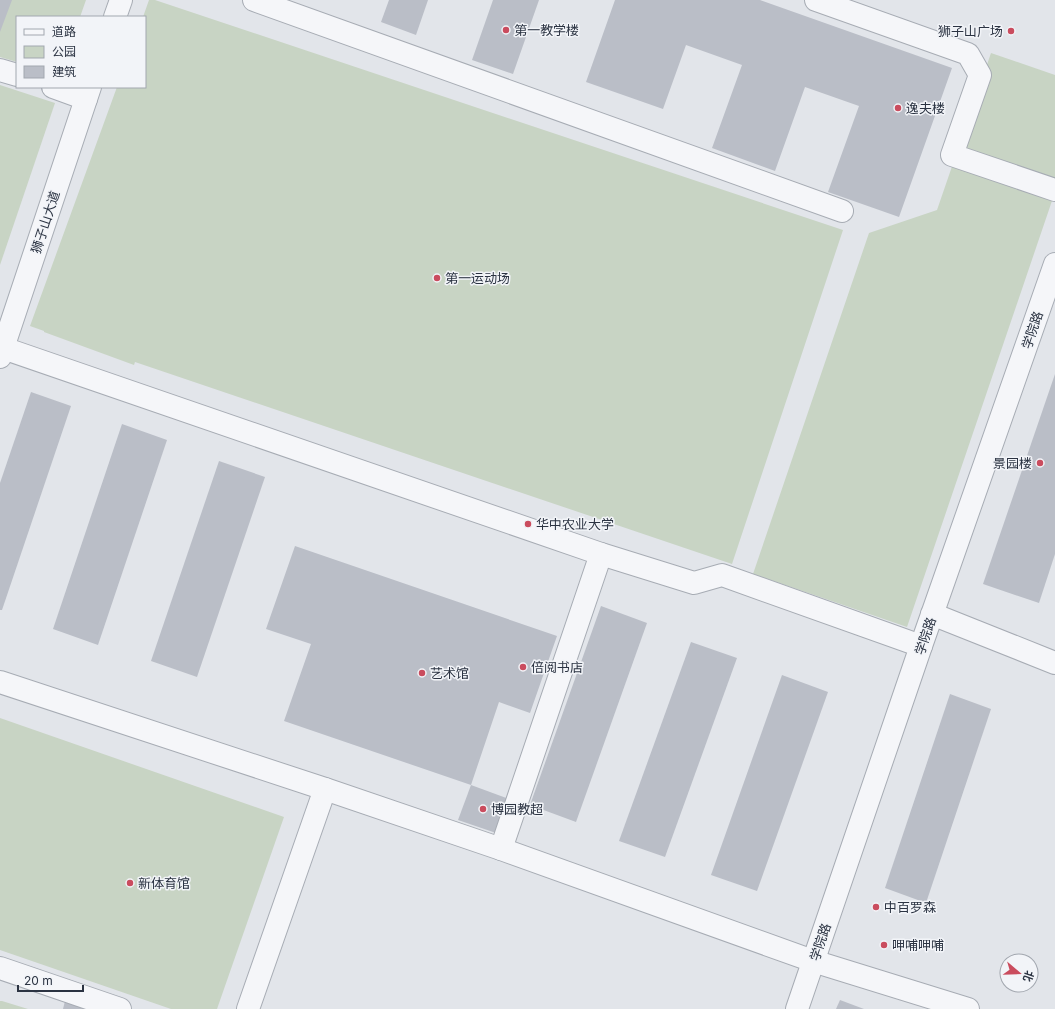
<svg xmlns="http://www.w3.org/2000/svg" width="1055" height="1009" font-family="Inter,'Noto Sans SC',sans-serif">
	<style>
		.green { fill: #c8d4c4 }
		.building { fill: #babec7 }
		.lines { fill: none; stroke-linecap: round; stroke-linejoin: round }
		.minor-casing { stroke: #a7acb4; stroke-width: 24 }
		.tertiary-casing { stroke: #a7acb4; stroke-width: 24 }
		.minor { stroke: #f5f6f9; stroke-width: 22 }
		.tertiary { stroke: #f5f6f9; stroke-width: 22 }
		.poi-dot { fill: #ca4c5e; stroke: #f2f4f8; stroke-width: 1.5 }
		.labels { text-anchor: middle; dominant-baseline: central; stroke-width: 3; stroke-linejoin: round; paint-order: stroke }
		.poi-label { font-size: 13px; fill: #2b3342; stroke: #f2f4f8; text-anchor: start }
		.street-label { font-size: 13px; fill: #2b3342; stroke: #f2f4f8 }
	</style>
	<rect width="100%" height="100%" fill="#e2e5ea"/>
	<g class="green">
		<path d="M 0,0 L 86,0 L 80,17 L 17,17 L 17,62 L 0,57 Z"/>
		<path d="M 149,0 L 155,0 L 843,230 L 732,564 L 135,362 L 134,365 L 44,332 L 44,331 L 30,326 L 117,87 L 145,87 L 145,17 L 143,17 Z"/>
		<path d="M 991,53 L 1055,75 L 1055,192 L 907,627 L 753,574 L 869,233 L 937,210 Z"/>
		<path d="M 0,85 L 55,103 L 0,265 Z"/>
		<path d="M 0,718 L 284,817 L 217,1009 L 171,1009 L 0,950 Z"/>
		<path d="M 0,1001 L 2,1001 L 28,1009 L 0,1009 Z"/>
	</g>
	<g class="building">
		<path d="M 0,0 L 12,0 L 0,32 Z"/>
		<path d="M 389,0 L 428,0 L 416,35 L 381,22 Z"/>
		<path d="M 493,0 L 539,0 L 513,74 L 472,60 Z"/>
		<path d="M 615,0 L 760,0 L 952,68 L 899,217 L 828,192 L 859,106 L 805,87 L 775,171 L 712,148 L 742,65 L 686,45 L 663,109 L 586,82 Z"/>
		<path d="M 1055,374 L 1055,554 L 1039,603 L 983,584 Z"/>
		<path d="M 31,392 L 71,406 L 2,610 L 0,610 L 0,483 Z"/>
		<path d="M 122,424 L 167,440 L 98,645 L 53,629 Z"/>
		<path d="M 219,461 L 265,477 L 197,677 L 151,661 Z"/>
		<path d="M 295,546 L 557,636 L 530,713 L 499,702 L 471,785 L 284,721 L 311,644 L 266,629 Z"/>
		<path d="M 601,606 L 647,623 L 576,822 L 530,805 Z"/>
		<path d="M 691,642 L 737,658 L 665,857 L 619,841 Z"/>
		<path d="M 782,675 L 828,692 L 757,891 L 711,875 Z"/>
		<path d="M 950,694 L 991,709 L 926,903 L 885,888 Z"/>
		<path d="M 471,785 L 509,799 L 496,833 L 458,820 Z"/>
		<path d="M 840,1000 L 864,1009 L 836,1009 Z"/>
		<path d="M 65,1001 L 87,1009 L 63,1009 Z"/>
	</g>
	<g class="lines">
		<defs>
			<g id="minor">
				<path d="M 254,0 L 842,211"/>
				<path d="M 816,0 L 968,54 L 980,75 L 952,155 L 1055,190"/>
				<path d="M 0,70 L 17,75"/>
				<path d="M 53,87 L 86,99"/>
				<path d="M 3,348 L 601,554 L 694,583 L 722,575 L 921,646"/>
				<path d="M 932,614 L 1055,663"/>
				<path d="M 0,682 L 325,789 L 501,849 L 813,961 L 968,1009"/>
				<path d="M 501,849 L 601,554"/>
				<path d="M 0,968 L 120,1009"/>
				<path d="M 248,1009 L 325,789"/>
				<path d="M 797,1009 L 921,646 L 1055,264"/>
			</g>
			<g id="tertiary">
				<path d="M 115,17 L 121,0"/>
				<path d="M 0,357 L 90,87"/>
			</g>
		</defs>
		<use href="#minor" class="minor-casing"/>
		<use href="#tertiary" class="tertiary-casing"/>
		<use href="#minor" class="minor"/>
		<use href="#tertiary" class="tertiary"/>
	</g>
	<g class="poi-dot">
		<circle cx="506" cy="30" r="4"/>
		<circle cx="1011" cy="31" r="4"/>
		<circle cx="898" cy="108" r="4"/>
		<circle cx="437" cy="278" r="4"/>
		<circle cx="1040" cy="463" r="4"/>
		<circle cx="528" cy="524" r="4"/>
		<circle cx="523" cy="667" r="4"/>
		<circle cx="422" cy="673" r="4"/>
		<circle cx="483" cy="809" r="4"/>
		<circle cx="130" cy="883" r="4"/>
		<circle cx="876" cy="907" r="4"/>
		<circle cx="884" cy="945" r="4"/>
	</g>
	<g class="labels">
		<g class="poi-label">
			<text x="514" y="30">第一教学楼</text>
			<text x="1003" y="31" text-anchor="end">狮子山广场</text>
			<text x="906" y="108">逸夫楼</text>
			<text x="445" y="278">第一运动场</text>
			<text x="1032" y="463" text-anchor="end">景园楼</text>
			<text x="536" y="524">华中农业大学</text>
			<text x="531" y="667">倍阅书店</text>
			<text x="430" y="673">艺术馆</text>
			<text x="491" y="809">博园教超</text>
			<text x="138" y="883">新体育馆</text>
			<text x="884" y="907">中百罗森</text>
			<text x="892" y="945">呷哺呷哺</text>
		</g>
		<g class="street-label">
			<text transform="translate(45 222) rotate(-72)">狮子山大道</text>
			<text transform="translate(1032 330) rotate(-71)">学院路</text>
			<text transform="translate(925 636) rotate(-71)">学院路</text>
			<text transform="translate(820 942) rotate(-71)">学院路</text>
		</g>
	</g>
	<rect x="16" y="16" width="130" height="72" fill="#f2f4f8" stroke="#a2a7af"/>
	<rect x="24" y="29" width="20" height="6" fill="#f5f6f9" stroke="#a2a7af"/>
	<text x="52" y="36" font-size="12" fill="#2b3342">道路</text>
	<rect x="24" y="46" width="20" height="12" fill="#c8d4c4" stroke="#a2a7af"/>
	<text x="52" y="56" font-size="12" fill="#2b3342">公园</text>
	<rect x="24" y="66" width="20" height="12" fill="#babec7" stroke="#a2a7af"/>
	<text x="52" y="76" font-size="12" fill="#2b3342">建筑</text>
	<g transform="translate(1019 973) rotate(109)"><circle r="19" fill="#f2f4f8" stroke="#a2a7af"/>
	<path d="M0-3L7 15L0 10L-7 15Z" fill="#ca4c5e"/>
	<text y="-6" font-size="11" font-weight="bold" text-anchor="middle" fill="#2b3342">北</text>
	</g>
	<path d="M18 985v6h65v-6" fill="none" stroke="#2b3342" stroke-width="2"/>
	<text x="24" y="985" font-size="12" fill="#2b3342" stroke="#f2f4f8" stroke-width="3" paint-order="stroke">20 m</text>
</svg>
